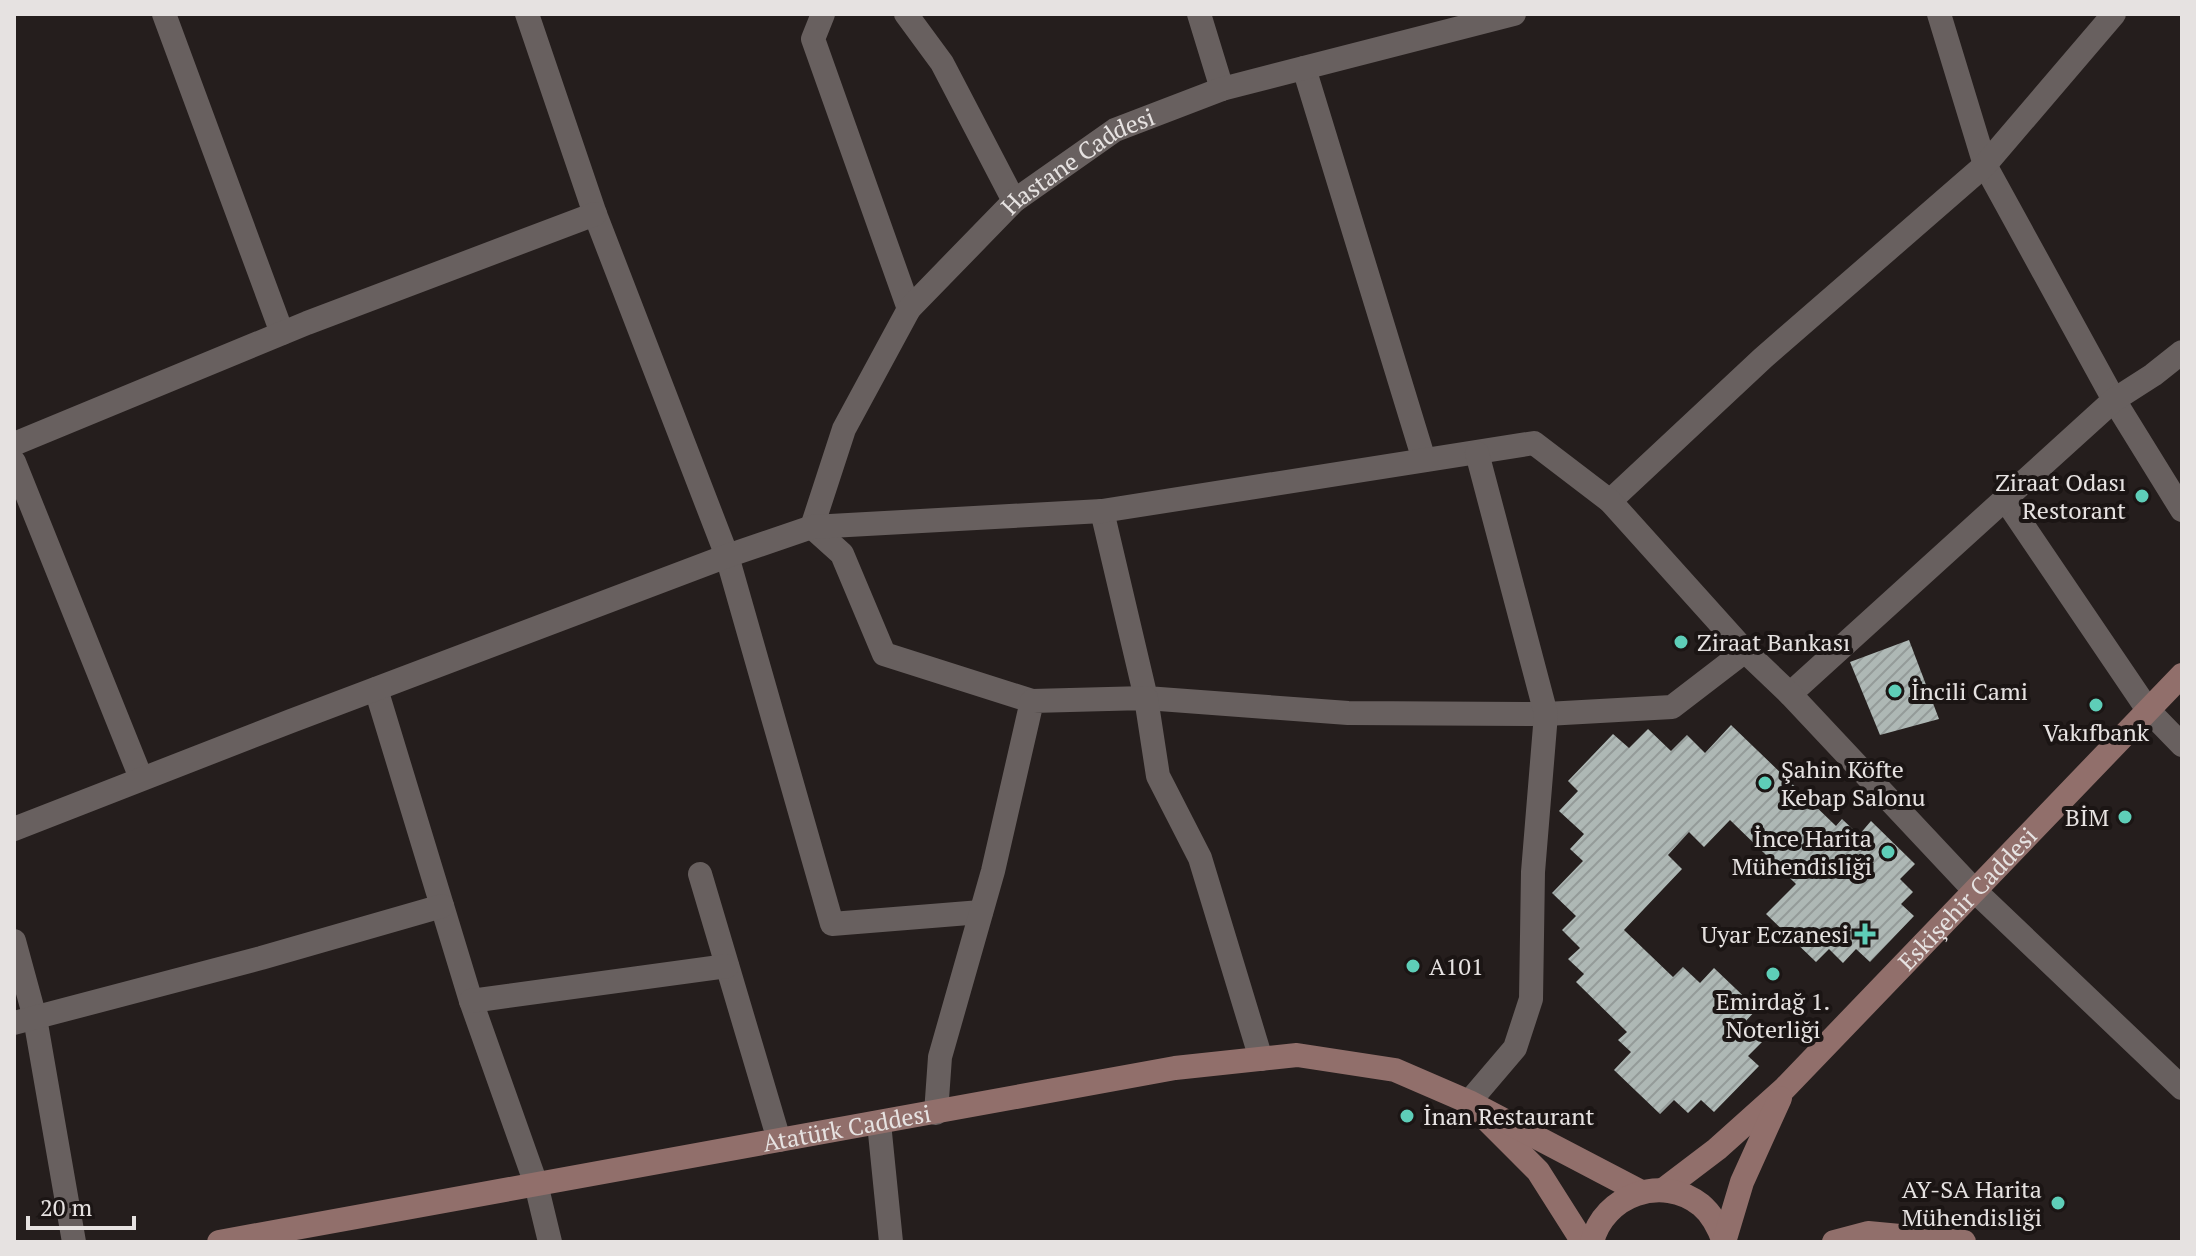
<svg xmlns="http://www.w3.org/2000/svg" width="2196" height="1256" font-family="'PT Serif',serif">
	<style>
		.building { fill: url(#building-hatch) }
		.lines { fill: none; stroke-linecap: round; stroke-linejoin: round }
		.street { stroke: #68605f; stroke-width: 24 }
		.secondary { stroke: #916f6b; stroke-width: 24 }
		.poi-dot { fill: #5eceb8; stroke: #1b1514; stroke-width: 3 }
		.labels { text-anchor: middle; dominant-baseline: central; stroke-width: 8; stroke-linejoin: round; paint-order: stroke }
		.street-label { font-size: 24px; fill: #e6e2e1; stroke: #1b1514 }
		.poi-label { font-size: 24px; fill: #e6e2e1; stroke: #1b1514; text-anchor: end }
	</style>
	<defs>
		<pattern id="building-hatch" width="6" height="6" patternUnits="userSpaceOnUse" patternTransform="scale(2)"><rect width="6" height="6" fill="#aeb8b5"/><path d="M-1 1l2-2M0 6l6-6M5 7l2-2" fill="none" stroke="#949b99"/></pattern>
	</defs>
	<rect width="100%" height="100%" fill="#251e1d"/>
	<g class="building">
		<path d="M 1909,640 L 1939,719 L 1880,735 L 1850,662 Z"/>
		<path d="M 1731,725 L 1836,826 L 1842,819 L 1859,835 L 1871,821 L 1915,864 L 1900,879 L 1913,892 L 1901,904 L 1914,916 L 1870,962 L 1856,949 L 1843,963 L 1829,949 L 1816,962 L 1766,914 L 1796,884 L 1730,820 L 1704,847 L 1689,832 L 1668,855 L 1682,869 L 1624,930 L 1673,977 L 1683,967 L 1700,983 L 1714,968 L 1757,1009 L 1743,1024 L 1762,1042 L 1748,1056 L 1759,1066 L 1714,1112 L 1701,1100 L 1688,1113 L 1674,1100 L 1660,1114 L 1614,1070 L 1631,1052 L 1618,1040 L 1627,1032 L 1576,982 L 1584,974 L 1568,959 L 1580,948 L 1562,930 L 1576,916 L 1552,893 L 1583,861 L 1570,849 L 1584,834 L 1559,811 L 1578,791 L 1568,781 L 1613,734 L 1629,748 L 1648,729 L 1671,751 L 1687,735 L 1705,753 Z"/>
	</g>
	<g class="lines">
		<g class="street">
			<path d="M 164,14 L 282,333"/>
			<path d="M 527,14 L 595,214 L 727,556 L 832,924 L 981,912"/>
			<path d="M 823,14 L 813,39 L 909,309"/>
			<path d="M 906,14 L 942,63 L 1014,201"/>
			<path d="M 1199,14 L 1222,89"/>
			<path d="M 1939,14 L 1985,165 L 2114,400 L 2182,510"/>
			<path d="M 1304,68 L 1424,460"/>
			<path d="M 14,444 L 307,323 L 595,214"/>
			<path d="M 14,462 L 141,778"/>
			<path d="M 2005,499 L 2148,710 L 2182,745"/>
			<path d="M 1610,501 L 1763,358 L 1985,165 L 2114,14"/>
			<path d="M 1102,511 L 1146,698 L 1348,713 L 1546,714 L 1672,707 L 1745,651"/>
			<path id="s1" d="M 812,527 L 844,429 L 909,309 L 1014,201 L 1115,130 L 1222,89 L 1514,14"/>
			<path d="M 812,527 L 842,554 L 884,654 L 1032,701"/>
			<path d="M 376,689 L 471,1001 L 536,1184 L 550,1242"/>
			<path d="M 1790,694 L 2114,400 L 2153,375 L 2182,352"/>
			<path d="M 14,829 L 291,721 L 727,556 L 812,527 L 1102,511 L 1534,443 L 1610,501 L 1745,651 L 1790,694 L 1975,891 L 2182,1088"/>
			<path d="M 700,874 L 779,1140"/>
			<path d="M 14,941 L 35,1018 L 74,1242"/>
			<path d="M 471,1001 L 727,966"/>
			<path d="M 14,1023 L 261,958 L 442,906"/>
			<path d="M 1469,1102 L 1515,1048 L 1531,999 L 1533,872 L 1546,714 L 1477,453"/>
			<path d="M 936,1113 L 940,1057 L 993,871 L 1032,701 L 1146,698 L 1158,776 L 1200,858 L 1261,1059"/>
			<path d="M 879,1123 L 891,1242"/>
		</g>
		<g class="secondary">
			<path d="M 1485,1118 L 1538,1171 L 1583,1242"/>
			<path id="s2" d="M 1663,1190 L 1717,1149 L 1784,1089 L 2182,675"/>
			<path id="s3" d="M 219,1242 L 1175,1068 L 1297,1055 L 1395,1070 L 1469,1102 L 1641,1192"/>
			<path d="M 1592,1242 C 1604,1195 1662,1174 1701,1205 C 1713,1215 1719,1228 1724,1242"/>
			<path d="M 1724,1242 L 1742,1182 L 1780,1098"/>
			<path d="M 1834,1242 L 1868,1233 L 1964,1242"/>
		</g>
	</g>
	<g class="poi-dot">
		<circle cx="2142" cy="496" r="8"/>
		<circle cx="1681" cy="642" r="8"/>
		<circle cx="1895" cy="691" r="8"/>
		<circle cx="2096" cy="705" r="8"/>
		<circle cx="1765" cy="783" r="8"/>
		<circle cx="2125" cy="817" r="8"/>
		<circle cx="1888" cy="852" r="8"/>
		<path d="M1861 922h8v8h8v8h-8v8h-8v-8h-8v-8h8z"/>
		<circle cx="1413" cy="966" r="8"/>
		<circle cx="1773" cy="974" r="8"/>
		<circle cx="1407" cy="1116" r="8"/>
		<circle cx="2058" cy="1203" r="8"/>
	</g>
	<g class="labels">
		<g class="street-label">
			<text stroke="none"><textPath href="#s1" startOffset="466">Hastane Caddesi</textPath></text>
			<text stroke="none"><textPath href="#s2" startOffset="422">Eskişehir Caddesi</textPath></text>
			<text stroke="none"><textPath href="#s3" startOffset="638">Atatürk Caddesi</textPath></text>
		</g>
		<g class="poi-label">
			<text x="2126" y="482">Ziraat Odası<tspan x="2126" dy="28">Restorant</tspan></text>
			<text x="1697" y="642" text-anchor="start">Ziraat Bankası</text>
			<text x="1911" y="691" text-anchor="start">İncili Cami</text>
			<text x="2096" y="732" text-anchor="middle">Vakıfbank</text>
			<text x="1781" y="769" text-anchor="start">Şahin Köfte<tspan x="1781" dy="28">Kebap Salonu</tspan></text>
			<text x="2109" y="817">BİM</text>
			<text x="1872" y="838">İnce Harita<tspan x="1872" dy="28">Mühendisliği</tspan></text>
			<text x="1849" y="934">Uyar Eczanesi</text>
			<text x="1429" y="966" text-anchor="start">A101</text>
			<text x="1773" y="1001" text-anchor="middle">Emirdağ 1.<tspan x="1773" dy="28">Noterliği</tspan></text>
			<text x="1423" y="1116" text-anchor="start">İnan Restaurant</text>
			<text x="2042" y="1189">AY-SA Harita<tspan x="2042" dy="28">Mühendisliği</tspan></text>
		</g>
	</g>
	<rect width="2196" height="1256" fill="none" stroke="#e6e2e1" stroke-width="32"/>
	<path d="M28 1216v12h106v-12" fill="none" stroke="#e6e2e1" stroke-width="4"/>
	<text x="40" y="1216" font-size="24" fill="#e6e2e1" stroke="#1b1514" stroke-width="6" paint-order="stroke">20 m</text>
</svg>
